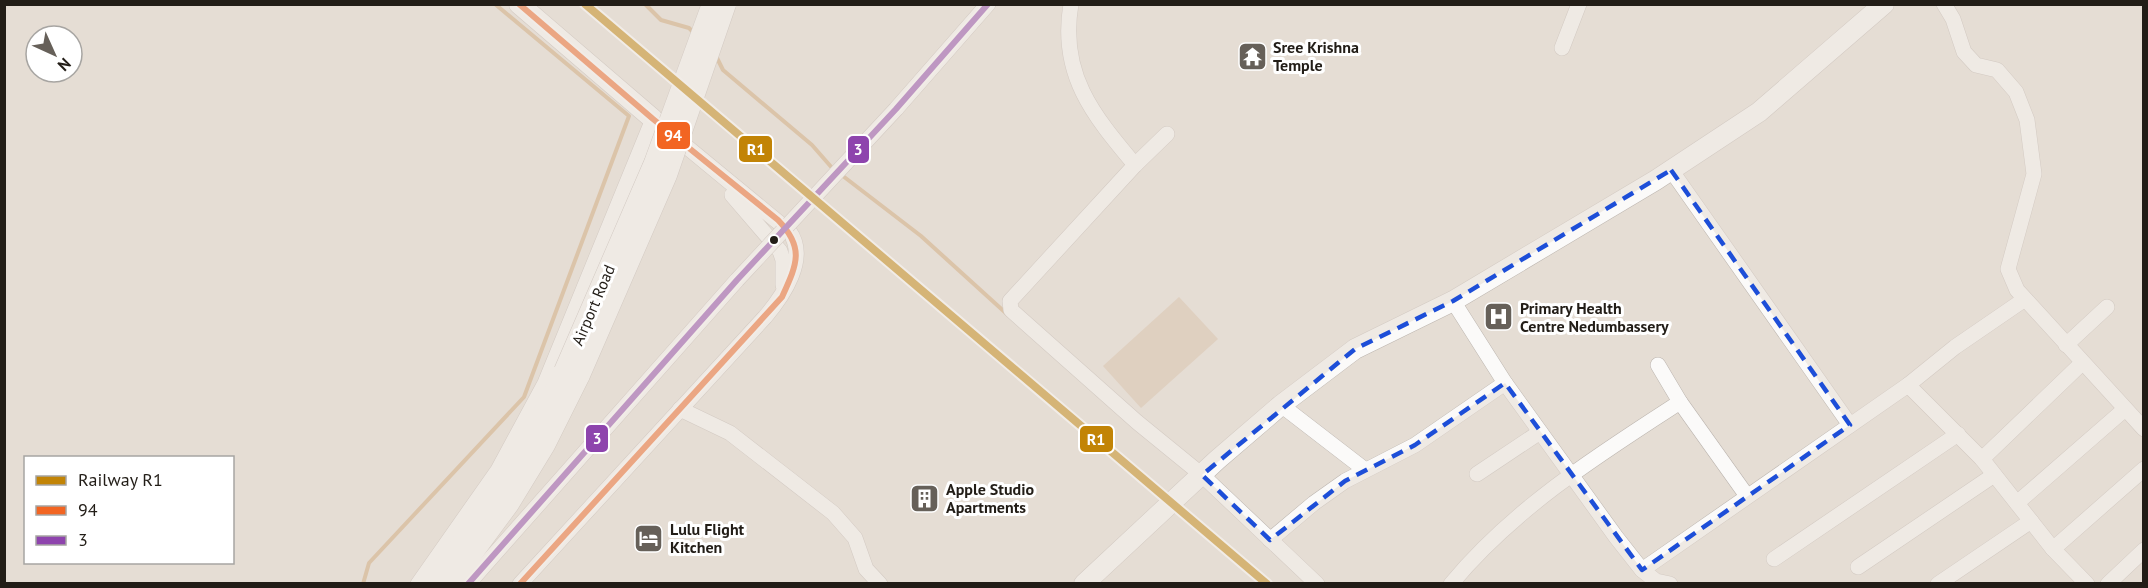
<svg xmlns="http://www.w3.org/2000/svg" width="2148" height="588" font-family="'PT Sans',sans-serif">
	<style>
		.green { fill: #d7c0a8 }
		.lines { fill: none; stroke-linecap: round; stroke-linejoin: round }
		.stream { stroke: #cfa676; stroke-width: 4 }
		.minor-casing { stroke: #bcb5af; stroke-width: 16 }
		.major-casing { stroke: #bcb5af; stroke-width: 21 }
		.minor { stroke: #fbfaf9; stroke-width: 15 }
		.major { stroke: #fbfaf9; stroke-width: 20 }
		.minor-bridge-casing { stroke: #bcb5af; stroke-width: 16; stroke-linecap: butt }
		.major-bridge-casing { stroke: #bcb5af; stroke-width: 21; stroke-linecap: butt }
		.minor-bridge { stroke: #fbfaf9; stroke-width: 15 }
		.major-bridge { stroke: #fbfaf9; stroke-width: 20 }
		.bus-1-casing { stroke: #fff; stroke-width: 10 }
		.bus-2-casing { stroke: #fff; stroke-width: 10 }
		.bus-1 { stroke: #f26522; stroke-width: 6 }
		.bus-2 { stroke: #8e44ad; stroke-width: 6 }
		.rail-1-casing { stroke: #fff; stroke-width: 12 }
		.rail-1 { stroke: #c28406; stroke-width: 8 }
		.marked { fill: none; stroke: #1d4ed8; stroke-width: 4.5; stroke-dasharray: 12 8; stroke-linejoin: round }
		.bus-dot { fill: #221d17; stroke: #fff; stroke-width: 2 }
		.labels { text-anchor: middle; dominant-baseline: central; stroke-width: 6; stroke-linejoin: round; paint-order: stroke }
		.poi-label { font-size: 16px; font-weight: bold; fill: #221d17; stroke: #fff; text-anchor: start }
		.street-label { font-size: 16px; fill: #221d17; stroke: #fff }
		.line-badge { stroke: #fff; stroke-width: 2 }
		.badge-label { font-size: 16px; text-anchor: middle; font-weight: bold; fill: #fff }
	</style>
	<rect width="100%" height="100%" fill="#e5ddd4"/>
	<path class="green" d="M 1179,297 L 1218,339 L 1141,408 L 1103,366 Z"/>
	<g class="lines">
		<g class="stream">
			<path d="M 645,4 L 661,20 L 689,28 L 695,34"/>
			<path d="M 715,54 L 723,70 L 812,145 L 833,169"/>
			<path d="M 839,173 L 921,236 L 1008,315"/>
			<path d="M 363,584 L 369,563 L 524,397 L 629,116 L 495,4"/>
		</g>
		<defs>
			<g id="minor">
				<path d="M 1071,4 C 1059,74 1093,115 1135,165"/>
				<path d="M 1944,4 L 1953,19 L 1964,52 L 1976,65 L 1997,70 L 2016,92 L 2027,120 L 2034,174 L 2008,269 L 2017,290 L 2144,429"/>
				<path d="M 1562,48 L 1579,4"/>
				<path d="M 896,109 L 988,4"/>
				<path d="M 1167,134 L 1135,165 L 1010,301 L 1011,310 L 1137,422 L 1202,475 L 1317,584"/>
				<path d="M 1671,170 L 1850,425"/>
				<path d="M 732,195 L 780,251 L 783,260 L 783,285"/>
				<path d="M 1453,301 L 1505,383 L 1616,537 L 1642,570 L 1656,581 L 1670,584"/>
				<path d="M 2066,345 L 2107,307"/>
				<path d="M 1658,365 L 1680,402 L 1747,496"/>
				<path d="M 1908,385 L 1955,347 L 2025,299"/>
				<path d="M 1281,405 L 1364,469"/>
				<path d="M 680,409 L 730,433 L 833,513 L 855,538 L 866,569 L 880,584"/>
				<path d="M 1982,459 L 2082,363"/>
				<path d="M 1477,474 L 1540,432"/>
				<path d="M 2017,503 L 2125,409"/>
				<path d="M 1270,540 L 1314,503 L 1345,481 L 1415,445 L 1505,383"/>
				<path d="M 2053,549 L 2144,469"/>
				<path d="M 1774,559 L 1958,434"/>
				<path d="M 1858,567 L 1994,475"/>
				<path d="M 1642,570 L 1908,385 L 1982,459 L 2053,549 L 2087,584"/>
				<path d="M 418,584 L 498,470 L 545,383 L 653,119 L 789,231 C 809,258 783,296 765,317 L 520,584"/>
				<path d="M 468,584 L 737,280"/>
				<path d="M 1451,584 C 1514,508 1598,455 1680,402"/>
				<path d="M 1938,584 L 2031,521"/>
				<path d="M 2108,584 L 2144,550"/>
			</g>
			<g id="major">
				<path d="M 519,4 L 653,119"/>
				<path d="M 431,584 L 492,502 L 531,438 L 564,371"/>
				<path d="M 450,584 L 509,504 L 545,445 L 580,375"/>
				<path d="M 1084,584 L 1217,460 L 1281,405 L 1355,349 L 1453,301 L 1656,180 L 1759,112 L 1884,4"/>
			</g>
		</defs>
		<use href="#minor" class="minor-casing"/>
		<use href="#major" class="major-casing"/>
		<use href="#minor" class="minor"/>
		<use href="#major" class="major"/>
		<defs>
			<path id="minor-bridge" d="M 737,280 L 896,109"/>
			<g id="major-bridge">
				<path d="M 564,371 L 654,163 L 712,4"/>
				<path d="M 580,375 L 667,175 L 726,4"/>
			</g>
		</defs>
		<use href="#minor-bridge" class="minor-bridge-casing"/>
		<use href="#major-bridge" class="major-bridge-casing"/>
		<use href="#minor-bridge" class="minor-bridge"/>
		<use href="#major-bridge" class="major-bridge"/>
		<defs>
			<path id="bus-1" d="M 519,4 L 653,119 L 778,220 C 805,248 797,264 782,297 L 520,584"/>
			<path id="bus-2" d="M 468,584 L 737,280 L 896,109 L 988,4"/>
		</defs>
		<use href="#bus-1" class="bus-1-casing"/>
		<use href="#bus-2" class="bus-2-casing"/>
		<use href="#bus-1" class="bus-1"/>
		<use href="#bus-2" class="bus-2"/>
		<defs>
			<path id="rail-1" d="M 585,4 L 1267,584"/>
		</defs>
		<use href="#rail-1" class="rail-1-casing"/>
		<use href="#rail-1" class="rail-1"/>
	</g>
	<path d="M0 0H2148V588H0ZM 1671,170 L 1850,425 L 1642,570 L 1505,383 L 1415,445 L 1345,481 L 1270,540 L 1202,475 L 1355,349 L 1453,301 Z" fill="#e5ddd4" fill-opacity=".55" fill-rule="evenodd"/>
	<path class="marked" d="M 1671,170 L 1850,425 L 1642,570 L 1505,383 L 1415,445 L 1345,481 L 1270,540 L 1202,475 L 1355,349 L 1453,301 Z"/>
	<defs>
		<symbol id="temple-square" viewBox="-11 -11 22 22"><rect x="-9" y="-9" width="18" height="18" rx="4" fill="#666059" stroke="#fff"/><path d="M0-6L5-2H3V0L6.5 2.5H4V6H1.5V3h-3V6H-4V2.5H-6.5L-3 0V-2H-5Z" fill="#fff"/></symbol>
		<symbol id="hospital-square" viewBox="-11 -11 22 22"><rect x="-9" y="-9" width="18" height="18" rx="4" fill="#666059" stroke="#fff"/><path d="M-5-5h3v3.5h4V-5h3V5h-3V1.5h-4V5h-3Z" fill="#fff"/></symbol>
		<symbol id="building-square" viewBox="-11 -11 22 22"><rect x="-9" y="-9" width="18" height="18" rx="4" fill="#666059" stroke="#fff"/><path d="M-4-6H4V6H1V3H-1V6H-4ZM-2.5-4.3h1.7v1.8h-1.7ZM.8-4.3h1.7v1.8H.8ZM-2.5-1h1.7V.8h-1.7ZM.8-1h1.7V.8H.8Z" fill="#fff"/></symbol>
		<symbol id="hotel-square" viewBox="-11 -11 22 22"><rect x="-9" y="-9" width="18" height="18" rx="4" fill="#666059" stroke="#fff"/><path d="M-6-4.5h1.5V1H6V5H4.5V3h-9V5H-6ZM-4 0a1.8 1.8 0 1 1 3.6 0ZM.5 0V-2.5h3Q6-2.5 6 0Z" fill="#fff"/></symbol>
	</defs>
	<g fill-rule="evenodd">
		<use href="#temple-square" x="1236" y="40" width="33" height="33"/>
		<use href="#hospital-square" x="1482" y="300" width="33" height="33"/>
		<use href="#building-square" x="908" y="482" width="33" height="33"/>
		<use href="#hotel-square" x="632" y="522" width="33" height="33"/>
	</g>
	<circle class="bus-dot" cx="774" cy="240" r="5"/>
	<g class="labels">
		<g class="poi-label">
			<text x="1273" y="47">Sree Krishna<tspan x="1273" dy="18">Temple</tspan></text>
			<text x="1520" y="308">Primary Health<tspan x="1520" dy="18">Centre Nedumbassery</tspan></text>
			<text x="946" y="489">Apple Studio<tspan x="946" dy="18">Apartments</tspan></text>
			<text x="670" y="529">Lulu Flight<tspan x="670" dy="18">Kitchen</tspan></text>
		</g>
		<g class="street-label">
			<text transform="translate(593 305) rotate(-67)">Airport Road</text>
		</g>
	</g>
	<g class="line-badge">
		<rect x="656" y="121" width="35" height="29" rx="6" fill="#f26522"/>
		<rect x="738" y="135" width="35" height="28" rx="6" fill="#c28406"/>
		<rect x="847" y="135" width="23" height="29" rx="6" fill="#8e44ad"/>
		<rect x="585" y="424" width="24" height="29" rx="6" fill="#8e44ad"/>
		<rect x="1079" y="425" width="35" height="28" rx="6" fill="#c28406"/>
	</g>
	<g class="badge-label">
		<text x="673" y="141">94</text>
		<text x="756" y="155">R1</text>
		<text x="858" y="155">3</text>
		<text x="597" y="444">3</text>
		<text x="1096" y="445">R1</text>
	</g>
	<rect width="2148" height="588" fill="none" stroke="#221d17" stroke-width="12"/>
	<rect x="24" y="456" width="210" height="108" fill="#ffffff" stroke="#a7a5a2" stroke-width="1.5"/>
	<rect x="36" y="476" width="30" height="9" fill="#c28406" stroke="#a7a5a2" stroke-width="1.5"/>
	<text x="78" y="486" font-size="18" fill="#221d17">Railway R1</text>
	<rect x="36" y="506" width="30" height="9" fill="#f26522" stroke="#a7a5a2" stroke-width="1.5"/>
	<text x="78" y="516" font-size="18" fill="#221d17">94</text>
	<rect x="36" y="536" width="30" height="9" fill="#8e44ad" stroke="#a7a5a2" stroke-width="1.5"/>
	<text x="78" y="546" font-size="18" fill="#221d17">3</text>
	<g transform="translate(54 54) rotate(135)"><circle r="28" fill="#ffffff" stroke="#a7a5a2" stroke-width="1.5"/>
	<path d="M0-4.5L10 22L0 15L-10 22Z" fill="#666059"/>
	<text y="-9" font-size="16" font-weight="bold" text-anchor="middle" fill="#221d17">N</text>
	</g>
</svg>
